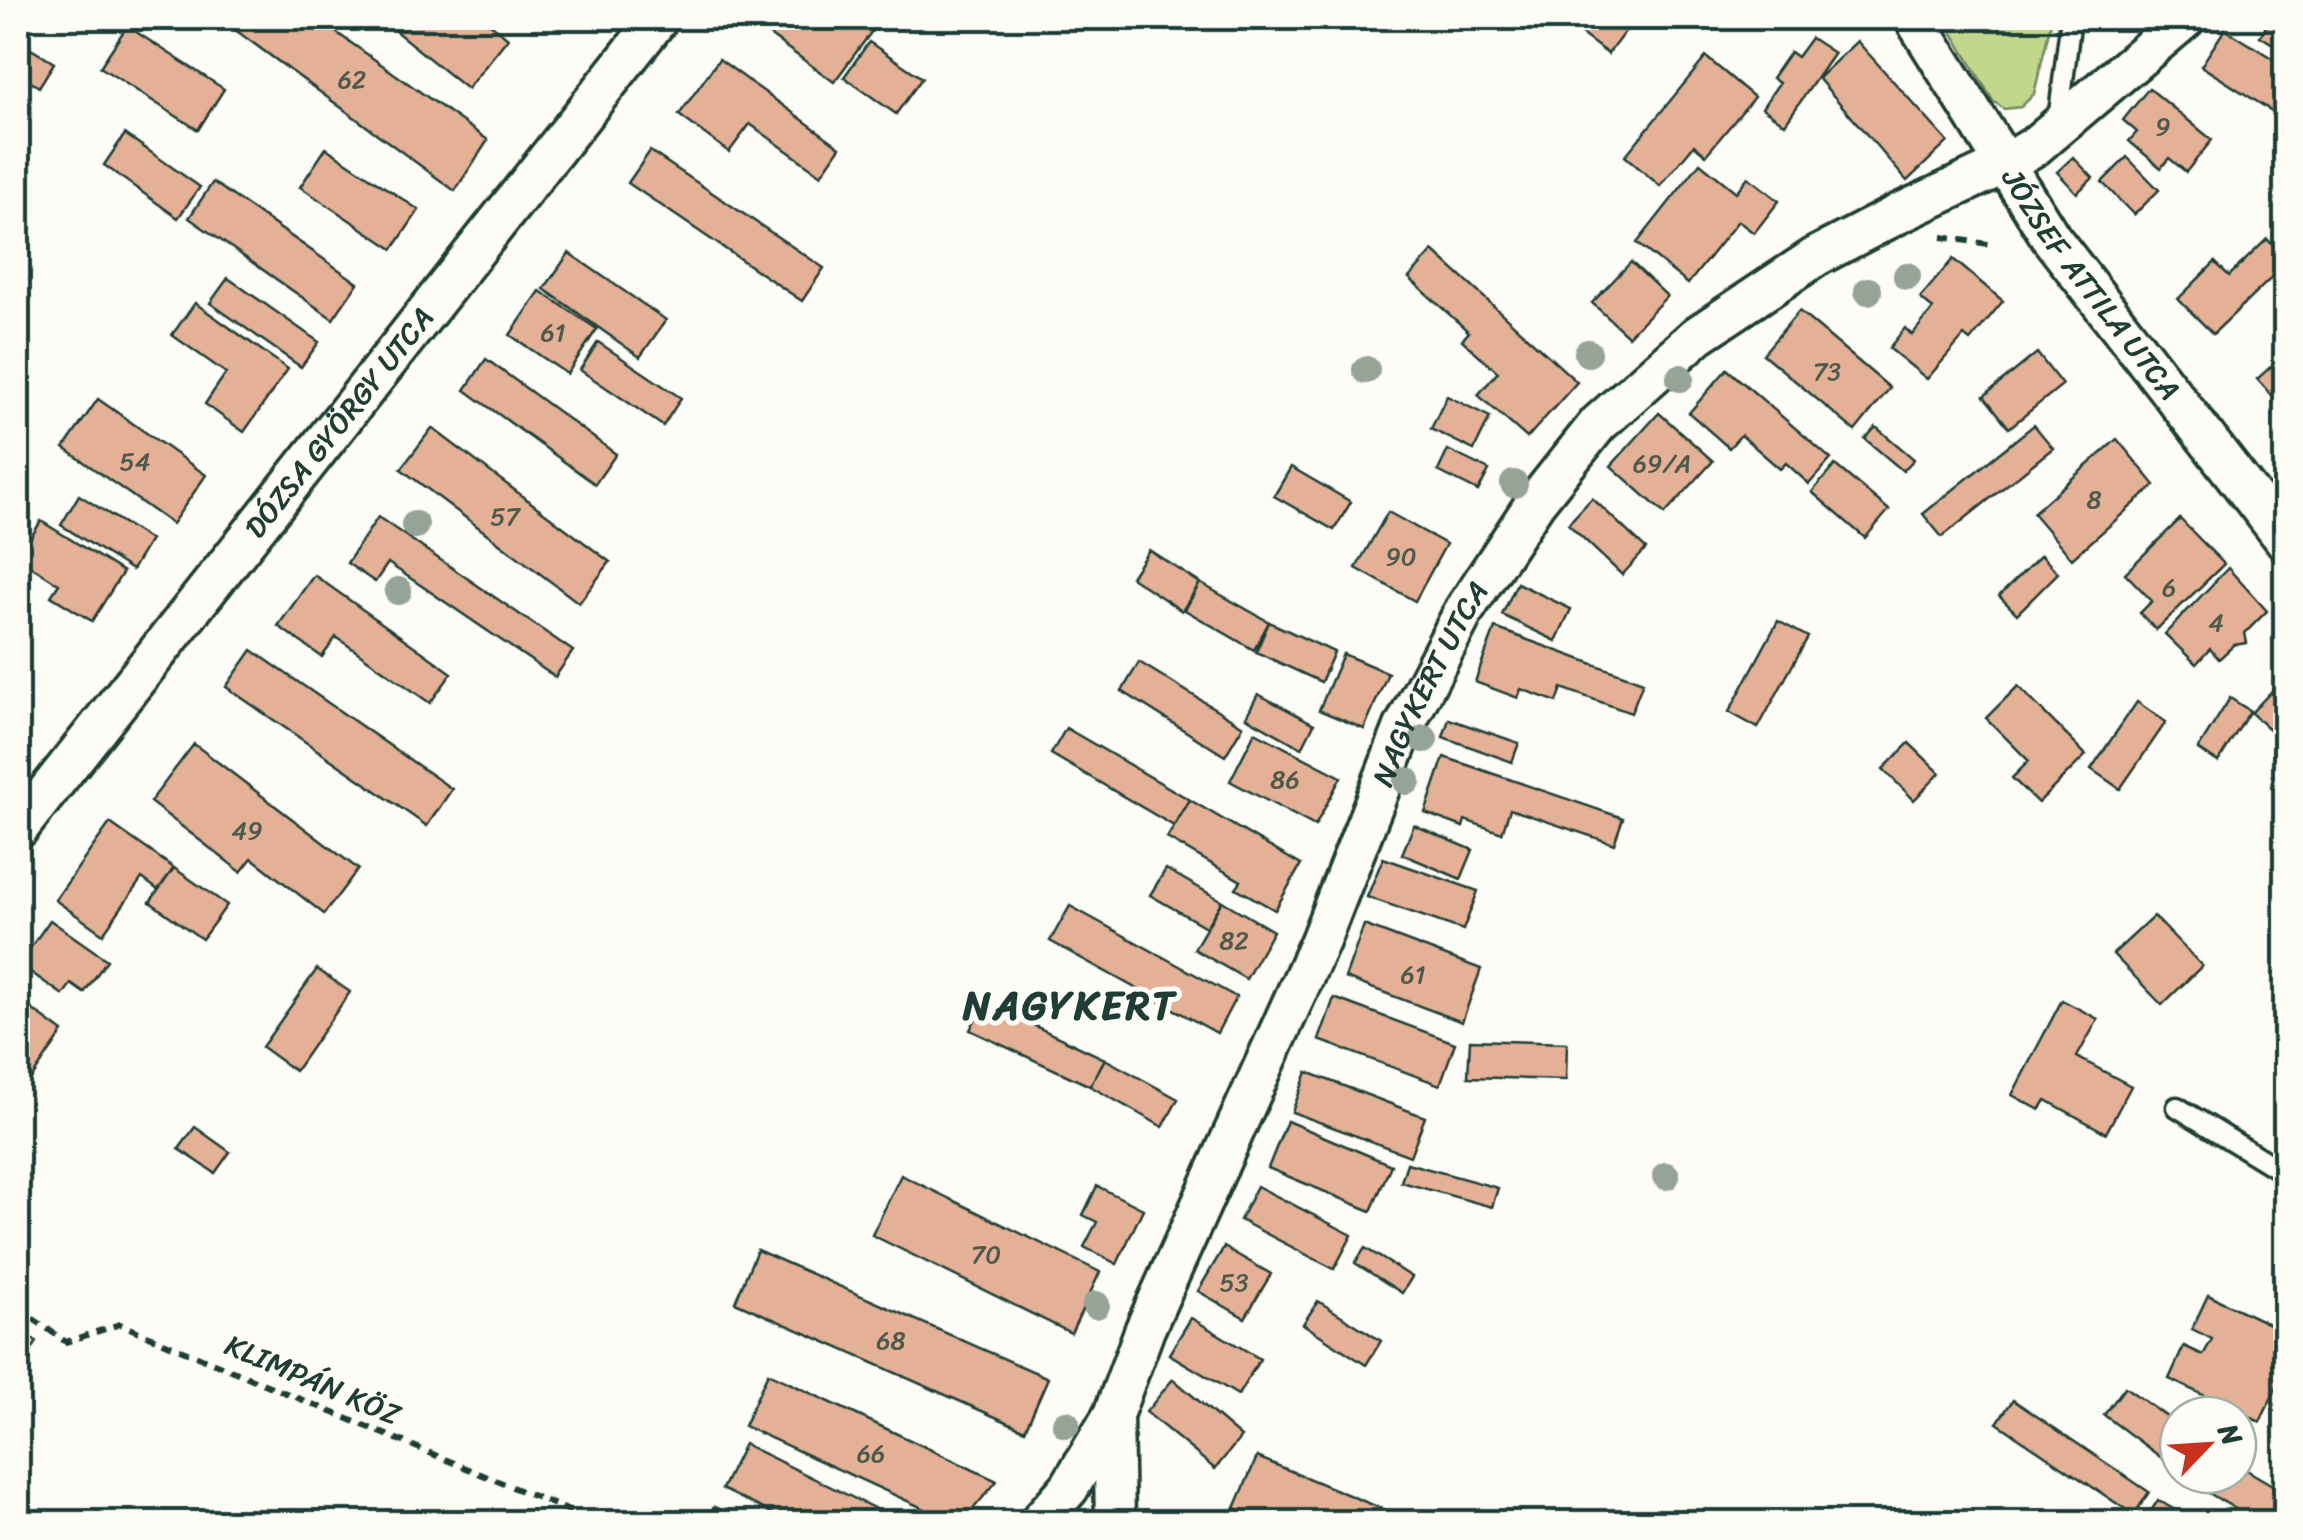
<svg xmlns="http://www.w3.org/2000/svg" width="2303" height="1540" font-family="Sriracha,sans-serif">
	<style>
		.green { fill: #c2d68c; stroke: #708a60; stroke-width: 2.5 }
		.building { fill: #e4b196; stroke: #1f3d34; stroke-width: 2.5 }
		.lines { fill: none; stroke-linecap: round; stroke-linejoin: round }
		.service-casing { stroke: #1f3d34; stroke-width: 25 }
		.minor-casing { stroke: #1f3d34; stroke-width: 45 }
		.path { stroke: #1f3d34; stroke-width: 6; stroke-dasharray: 10 8; stroke-linecap: butt }
		.service { stroke: #fdfcf7; stroke-width: 18 }
		.minor { stroke: #fdfcf7; stroke-width: 38 }
		.tree { fill: #95a496 }
		.labels { text-anchor: middle; dominant-baseline: central; stroke-width: 10; stroke-linejoin: round; paint-order: stroke }
		.number-label { font-size: 25px; fill: #505a4c }
		.street-label { font-size: 30px; fill: #1f3d34; stroke: #fdfcf7 }
		.district-label { font-size: 40px; font-weight: bold; letter-spacing: 2.5px; fill: #1f3d34; stroke: #fdfcf7 }
	</style>
	<rect width="100%" height="100%" fill="#fdfcf7"/>
	<filter id="ink" filterUnits="userSpaceOnUse"><feTurbulence type="fractalNoise" baseFrequency=".01" numOctaves="2"/><feDisplacementMap in="SourceGraphic" scale="20" xChannelSelector="R" yChannelSelector="G"/><feConvolveMatrix kernelMatrix="1 2 1 2 8 2 1 2 1" color-interpolation-filters="sRGB"/></filter>
	<g filter="url(#ink)">
		<path class="green" d="M 1944,18 L 2052,18 L 2034,94 L 2021,107 L 2004,109 L 1993,101 Z"/>
		<g class="building">
			<path d="M 219,18 L 316,18 L 488,140 L 455,191 Z"/>
			<path d="M 397,18 L 483,18 L 508,38 L 467,89 L 389,26 Z"/>
			<path d="M 746,18 L 854,18 L 872,31 L 834,82 Z"/>
			<path d="M 1585,18 L 1635,18 L 1608,54 L 1576,30 Z"/>
			<path d="M 2271,18 L 2286,18 L 2286,52 L 2260,36 Z"/>
			<path d="M 127,26 L 224,89 L 198,130 L 100,67 Z"/>
			<path d="M 2225,29 L 2286,67 L 2286,120 L 2201,66 Z"/>
			<path d="M 1811,38 L 1834,53 L 1785,124 L 1762,108 L 1779,83 L 1772,78 L 1790,52 L 1797,57 Z"/>
			<path d="M 1857,41 L 1948,142 L 1907,181 L 1818,78 Z"/>
			<path d="M 869,42 L 922,78 L 896,114 L 844,77 Z"/>
			<path d="M 31,49 L 54,63 L 39,87 L 18,73 Z"/>
			<path d="M 1706,57 L 1754,97 L 1706,155 L 1694,145 L 1660,186 L 1625,156 Z"/>
			<path d="M 719,59 L 840,147 L 821,175 L 750,124 L 729,152 L 679,115 Z"/>
			<path d="M 2149,88 L 2212,140 L 2186,172 L 2169,158 L 2161,168 L 2129,141 L 2137,132 L 2123,120 Z"/>
			<path d="M 125,134 L 200,187 L 178,218 L 104,165 Z"/>
			<path d="M 326,148 L 419,210 L 393,249 L 300,187 Z"/>
			<path d="M 650,151 L 824,268 L 802,301 L 628,183 Z"/>
			<path d="M 2073,157 L 2093,178 L 2077,193 L 2057,172 Z"/>
			<path d="M 2127,157 L 2159,190 L 2134,215 L 2102,182 Z"/>
			<path d="M 1700,163 L 1736,192 L 1748,177 L 1779,201 L 1754,233 L 1738,221 L 1688,284 L 1637,243 Z"/>
			<path d="M 213,182 L 358,283 L 333,319 L 189,218 Z"/>
			<path d="M 2267,239 L 2286,258 L 2286,264 L 2213,334 L 2178,299 L 2215,262 L 2229,276 Z"/>
			<path d="M 1433,251 L 1577,382 L 1527,438 L 1478,395 L 1498,372 L 1462,340 L 1469,332 L 1409,278 Z"/>
			<path d="M 569,253 L 666,320 L 640,357 L 544,289 Z"/>
			<path d="M 1953,259 L 2003,301 L 1970,341 L 1964,336 L 1927,379 L 1889,348 L 1905,328 L 1912,335 L 1933,309 L 1920,298 Z"/>
			<path d="M 1631,262 L 1667,296 L 1628,336 L 1592,303 Z"/>
			<path d="M 228,278 L 319,342 L 301,367 L 210,303 Z"/>
			<path d="M 540,291 L 597,329 L 567,374 L 510,335 Z"/>
			<path d="M 195,303 L 288,369 L 244,432 L 205,404 L 226,373 L 172,335 Z"/>
			<path d="M 1799,311 L 1890,388 L 1855,431 L 1763,354 Z"/>
			<path d="M 598,342 L 681,398 L 663,426 L 580,370 Z"/>
			<path d="M 2037,353 L 2062,385 L 2009,428 L 1984,396 Z"/>
			<path d="M 2286,353 L 2286,404 L 2282,407 L 2257,379 Z"/>
			<path d="M 486,359 L 616,454 L 595,484 L 465,390 Z"/>
			<path d="M 1727,369 L 1831,459 L 1809,484 L 1786,463 L 1780,469 L 1741,435 L 1729,448 L 1689,413 Z"/>
			<path d="M 1447,396 L 1490,417 L 1474,450 L 1431,429 Z"/>
			<path d="M 98,399 L 206,475 L 172,524 L 64,448 Z"/>
			<path d="M 1659,413 L 1713,461 L 1665,514 L 1611,466 Z"/>
			<path d="M 2034,425 L 2053,448 L 1942,537 L 1923,514 Z"/>
			<path d="M 1876,427 L 1914,459 L 1903,471 L 1865,439 Z"/>
			<path d="M 432,428 L 610,562 L 579,603 L 401,469 Z"/>
			<path d="M 2117,439 L 2155,485 L 2072,559 L 2033,513 Z"/>
			<path d="M 1448,450 L 1489,470 L 1478,491 L 1438,471 Z"/>
			<path d="M 1835,465 L 1889,510 L 1865,538 L 1812,492 Z"/>
			<path d="M 1291,467 L 1351,502 L 1334,530 L 1274,496 Z"/>
			<path d="M 79,495 L 150,540 L 132,570 L 61,525 Z"/>
			<path d="M 1592,498 L 1646,549 L 1622,575 L 1568,524 Z"/>
			<path d="M 1388,512 L 1446,544 L 1415,601 L 1356,568 Z"/>
			<path d="M 378,517 L 573,651 L 555,677 L 388,563 L 375,582 L 347,563 Z"/>
			<path d="M 2180,519 L 2224,564 L 2156,630 L 2140,613 L 2152,601 L 2125,573 Z"/>
			<path d="M 41,521 L 123,572 L 92,621 L 51,596 L 59,584 L 18,558 Z"/>
			<path d="M 1149,550 L 1200,583 L 1182,611 L 1131,577 Z"/>
			<path d="M 2041,555 L 2058,573 L 2017,614 L 1999,596 Z"/>
			<path d="M 2228,568 L 2267,611 L 2245,633 L 2247,643 L 2234,645 L 2219,659 L 2210,649 L 2196,664 L 2165,634 Z"/>
			<path d="M 314,575 L 452,673 L 430,703 L 336,637 L 322,657 L 278,626 Z"/>
			<path d="M 1200,583 L 1269,622 L 1254,650 L 1185,610 Z"/>
			<path d="M 1517,583 L 1571,609 L 1556,641 L 1502,615 Z"/>
			<path d="M 1778,621 L 1808,637 L 1758,728 L 1729,712 Z"/>
			<path d="M 1269,622 L 1334,652 L 1321,682 L 1256,652 Z"/>
			<path d="M 1495,628 L 1643,682 L 1631,713 L 1562,688 L 1557,702 L 1521,689 L 1518,698 L 1475,682 Z"/>
			<path d="M 252,650 L 452,789 L 427,826 L 226,687 Z"/>
			<path d="M 1343,654 L 1388,673 L 1364,729 L 1319,710 Z"/>
			<path d="M 1139,662 L 1243,726 L 1225,756 L 1122,691 Z"/>
			<path d="M 2286,676 L 2286,725 L 2276,736 L 2251,713 Z"/>
			<path d="M 2018,686 L 2086,755 L 2038,803 L 2012,778 L 2029,761 L 1986,718 Z"/>
			<path d="M 1258,694 L 1314,724 L 1302,748 L 1246,717 Z"/>
			<path d="M 2230,698 L 2250,711 L 2218,762 L 2198,749 Z"/>
			<path d="M 2137,702 L 2166,722 L 2120,789 L 2091,769 Z"/>
			<path d="M 1449,719 L 1519,743 L 1512,762 L 1443,737 Z"/>
			<path d="M 1066,728 L 1190,800 L 1174,826 L 1051,754 Z"/>
			<path d="M 1255,732 L 1341,777 L 1315,826 L 1230,781 Z"/>
			<path d="M 1909,743 L 1940,773 L 1914,800 L 1883,769 Z"/>
			<path d="M 194,744 L 358,869 L 324,914 L 252,858 L 241,872 L 150,802 Z"/>
			<path d="M 1444,757 L 1623,818 L 1614,844 L 1510,809 L 1502,833 L 1465,820 L 1463,827 L 1425,813 Z"/>
			<path d="M 1190,800 L 1301,865 L 1275,910 L 1236,888 L 1241,881 L 1167,838 Z"/>
			<path d="M 110,823 L 174,868 L 158,890 L 142,878 L 103,934 L 55,900 Z"/>
			<path d="M 1414,825 L 1473,850 L 1461,879 L 1402,854 Z"/>
			<path d="M 1383,858 L 1478,891 L 1463,930 L 1367,897 Z"/>
			<path d="M 174,868 L 227,905 L 202,939 L 150,902 Z"/>
			<path d="M 1166,869 L 1222,901 L 1206,927 L 1150,895 Z"/>
			<path d="M 1222,901 L 1273,931 L 1246,979 L 1194,949 Z"/>
			<path d="M 1070,906 L 1236,997 L 1217,1033 L 1050,941 Z"/>
			<path d="M 2154,916 L 2202,966 L 2162,1005 L 2113,954 Z"/>
			<path d="M 50,920 L 107,960 L 84,993 L 71,984 L 63,995 L 19,964 Z"/>
			<path d="M 1364,925 L 1481,969 L 1462,1022 L 1345,978 Z"/>
			<path d="M 317,969 L 350,992 L 295,1071 L 262,1047 Z"/>
			<path d="M 1334,998 L 1455,1043 L 1440,1085 L 1319,1040 Z"/>
			<path d="M 18,999 L 63,1032 L 31,1079 L 18,1070 Z"/>
			<path d="M 2062,1000 L 2098,1019 L 2077,1057 L 2131,1086 L 2106,1133 L 2046,1100 L 2040,1110 L 2012,1095 Z"/>
			<path d="M 984,1002 L 1105,1059 L 1090,1086 L 970,1030 Z"/>
			<path d="M 1470,1040 L 1567,1043 L 1566,1080 L 1468,1077 Z"/>
			<path d="M 1105,1059 L 1178,1099 L 1163,1127 L 1090,1086 Z"/>
			<path d="M 1307,1072 L 1425,1117 L 1410,1156 L 1292,1112 Z"/>
			<path d="M 1287,1121 L 1391,1165 L 1371,1211 L 1268,1168 Z"/>
			<path d="M 195,1127 L 230,1152 L 215,1173 L 179,1149 Z"/>
			<path d="M 1407,1163 L 1498,1188 L 1492,1207 L 1401,1182 Z"/>
			<path d="M 901,1175 L 1100,1272 L 1071,1333 L 872,1235 Z"/>
			<path d="M 1097,1186 L 1143,1209 L 1117,1264 L 1084,1247 L 1097,1222 L 1083,1215 Z"/>
			<path d="M 1257,1186 L 1352,1235 L 1334,1269 L 1240,1220 Z"/>
			<path d="M 1224,1247 L 1271,1274 L 1245,1318 L 1198,1291 Z"/>
			<path d="M 1365,1248 L 1412,1277 L 1402,1293 L 1355,1263 Z"/>
			<path d="M 757,1250 L 1048,1378 L 1025,1430 L 735,1302 Z"/>
			<path d="M 2208,1295 L 2286,1332 L 2286,1368 L 2260,1422 L 2169,1379 L 2184,1346 L 2203,1355 L 2212,1339 L 2192,1329 Z"/>
			<path d="M 1318,1301 L 1381,1341 L 1366,1365 L 1303,1324 Z"/>
			<path d="M 1191,1318 L 1260,1359 L 1238,1395 L 1169,1354 Z"/>
			<path d="M 18,1329 L 37,1342 L 18,1370 Z"/>
			<path d="M 768,1373 L 997,1481 L 962,1522 L 953,1522 L 744,1426 Z"/>
			<path d="M 1173,1379 L 1241,1437 L 1215,1469 L 1146,1412 Z"/>
			<path d="M 2125,1387 L 2178,1425 L 2178,1470 L 2104,1415 Z"/>
			<path d="M 2013,1400 L 2149,1492 L 2134,1515 L 1997,1423 Z"/>
			<path d="M 744,1444 L 902,1522 L 790,1522 L 722,1489 Z"/>
			<path d="M 1257,1457 L 1414,1522 L 1269,1522 L 1235,1508 Z"/>
			<path d="M 2238,1465 L 2286,1493 L 2286,1522 L 2252,1522 L 2254,1520 L 2192,1483 L 2199,1475 L 2238,1475 Z"/>
			<path d="M 2158,1500 L 2195,1522 L 2144,1522 Z"/>
			<path d="M 714,1507 L 746,1522 L 706,1522 Z"/>
		</g>
		<g class="lines">
			<defs>
				<g id="service">
					<path d="M 2058,121 L 2071,18"/>
					<path d="M 2177,1107 L 2286,1174"/>
				</g>
				<g id="minor">
					<path id="s1" d="M 1914,18 L 2051,238 L 2286,541"/>
					<path id="s2" d="M 18,829 L 659,18"/>
					<path d="M 1113,1415 L 1115,1522"/>
					<path id="s3" d="M 1039,1522 L 1069,1488 L 1113,1415 L 1145,1329 L 1320,941 L 1404,727 L 1465,609 L 1535,503 L 1598,424 L 1698,335 L 1817,256 L 1898,214 L 2005,164 L 2035,146 L 2186,18"/>
				</g>
			</defs>
			<use href="#service" class="service-casing"/>
			<use href="#minor" class="minor-casing"/>
			<g class="path">
				<path d="M 1942,237 L 1995,245"/>
				<path d="M 18,1308 L 66,1342 L 120,1324 L 596,1522"/>
			</g>
			<use href="#service" class="service"/>
			<use href="#minor" class="minor"/>
		</g>
		<g class="tree">
			<circle cx="1907" cy="276" r="14"/>
			<circle cx="1868" cy="291" r="14"/>
			<circle cx="1588" cy="353" r="14"/>
			<circle cx="1366" cy="370" r="14"/>
			<circle cx="1680" cy="378" r="14"/>
			<circle cx="1514" cy="484" r="14"/>
			<circle cx="415" cy="525" r="14"/>
			<circle cx="398" cy="591" r="14"/>
			<circle cx="1424" cy="739" r="14"/>
			<circle cx="1407" cy="781" r="14"/>
			<circle cx="1666" cy="1176" r="14"/>
			<circle cx="1096" cy="1305" r="14"/>
			<circle cx="1066" cy="1424" r="14"/>
		</g>
	</g>
	<g class="labels">
		<g class="number-label">
			<text x="352" y="79">62</text>
			<text x="2163" y="126">9</text>
			<text x="553" y="332">61</text>
			<text x="1827" y="371">73</text>
			<text x="135" y="461">54</text>
			<text x="1662" y="463">69/A</text>
			<text x="2094" y="499">8</text>
			<text x="505" y="516">57</text>
			<text x="1401" y="556">90</text>
			<text x="2169" y="587">6</text>
			<text x="2216" y="622">4</text>
			<text x="1285" y="779">86</text>
			<text x="247" y="830">49</text>
			<text x="1234" y="940">82</text>
			<text x="1413" y="974">61</text>
			<text x="986" y="1254">70</text>
			<text x="1234" y="1282">53</text>
			<text x="891" y="1340">68</text>
			<text x="871" y="1453">66</text>
		</g>
		<g class="street-label">
			<text stroke="none"><textPath href="#s1" startOffset="320">JÓZSEF ATTILA UTCA</textPath></text>
			<text stroke="none"><textPath href="#s2" startOffset="518">DÓZSA GYÖRGY UTCA</textPath></text>
			<text stroke="none"><textPath href="#s3" startOffset="928">NAGYKERT UTCA</textPath></text>
			<text transform="translate(313 1380) rotate(23)">KLIMPÁN KÖZ</text>
		</g>
		<g class="district-label">
			<text x="1070" y="1005">NAGYKERT</text>
		</g>
	</g>
	<rect width="2303" height="1540" fill="none" stroke="#fdfcf7" stroke-width="60"/>
	<rect x="30" y="30" width="2243" height="1480" fill="none" stroke="#1f3d34" stroke-width="4" filter="url(#ink)"/>
	<g transform="translate(2208 1445) rotate(65)"><circle r="48" fill="#fdfcf7" stroke="#a4b0a9" stroke-width="2.5"/>
	<path d="M0-8L18 38L0 25L-18 38Z" fill="#c8321e"/>
	<text y="-15" font-size="28" font-weight="bold" text-anchor="middle" fill="#1f3d34">N</text>
	</g>
</svg>
